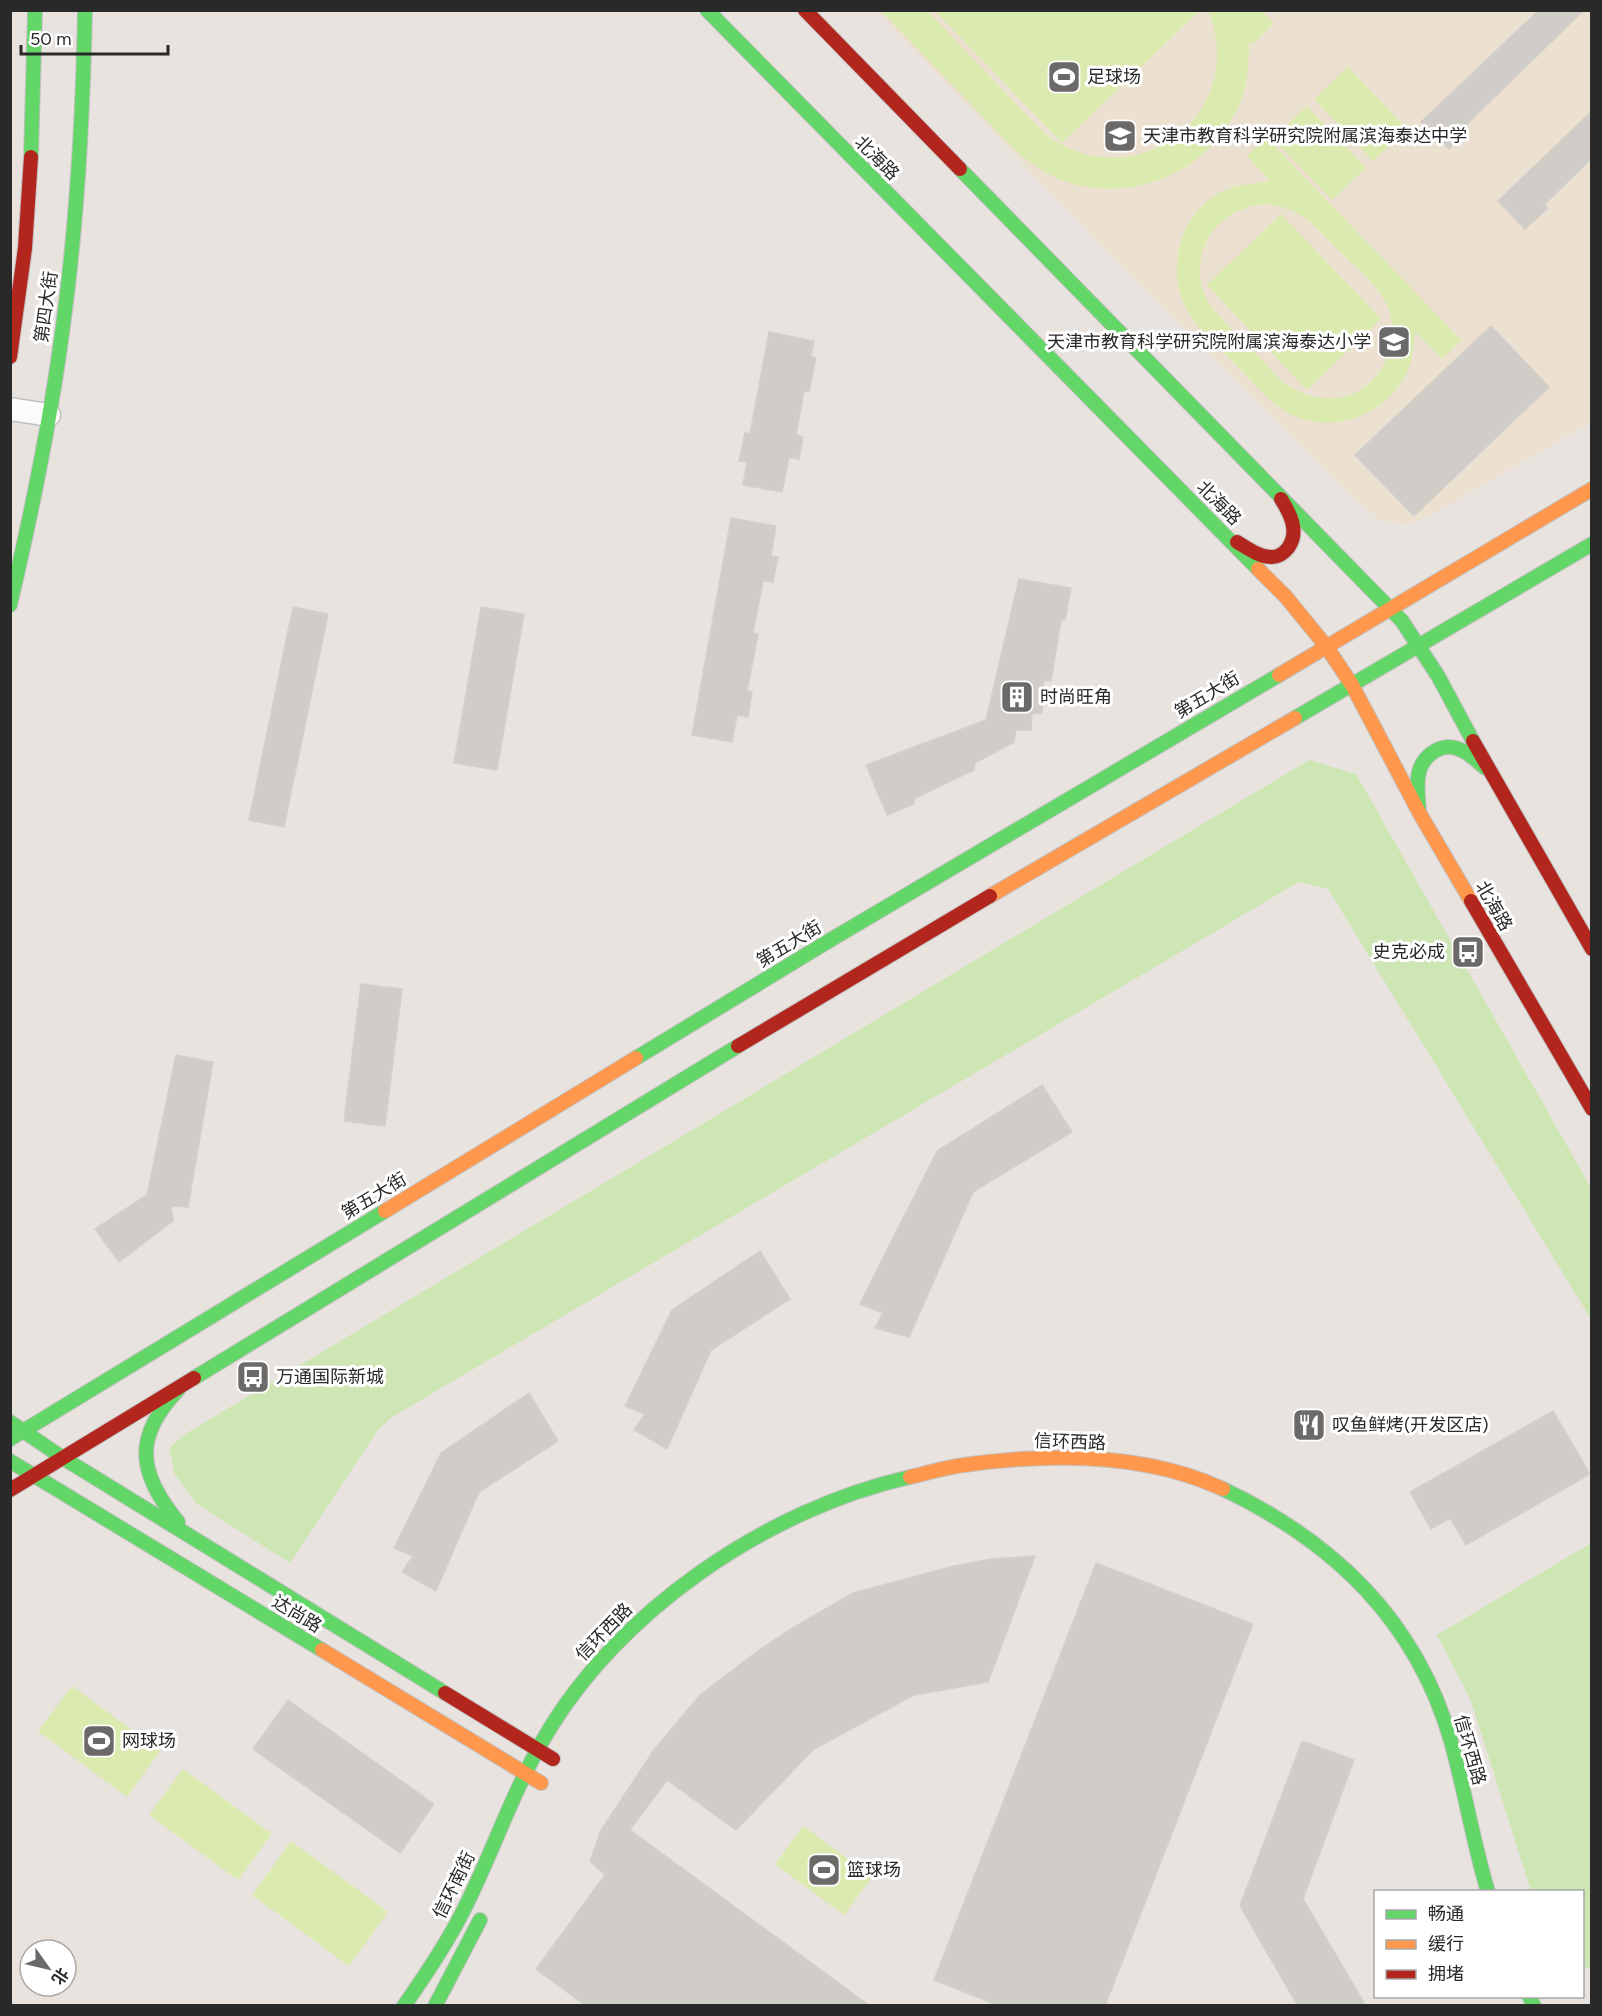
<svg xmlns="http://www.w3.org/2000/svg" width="1602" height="2016" font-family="Figtree,'Noto Sans SC',sans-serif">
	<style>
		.education { fill: #ece1d1 }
		.green { fill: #cde6b3 }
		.pitch { fill: #dbebb0; fill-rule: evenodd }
		.building { fill: #d0cdc9; stroke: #d3cfca; stroke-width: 1.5 }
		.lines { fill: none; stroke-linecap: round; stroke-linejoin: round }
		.street-casing { stroke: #c1c0c0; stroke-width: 25 }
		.fast-casing { stroke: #c1c0c0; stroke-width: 16 }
		.slow-casing { stroke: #c1c0c0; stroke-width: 16 }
		.jam-casing { stroke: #c1c0c0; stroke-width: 16 }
		.street { stroke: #fcfbfa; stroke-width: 22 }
		.fast { stroke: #63d668; stroke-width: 14 }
		.slow { stroke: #ff974d; stroke-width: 14 }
		.jam { stroke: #b3261e; stroke-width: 14 }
		.labels { text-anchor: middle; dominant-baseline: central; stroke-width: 6; stroke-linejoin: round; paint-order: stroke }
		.poi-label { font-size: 18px; fill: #292929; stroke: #fff; text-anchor: start }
		.street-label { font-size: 18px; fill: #292929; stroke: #fff }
	</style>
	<rect width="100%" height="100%" fill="#e8e3de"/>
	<path class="education" d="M 877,11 L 1591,11 L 1591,423 L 1434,513 L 1408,525 L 1381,520 L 1357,501 L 1116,261 Z"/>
	<g class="green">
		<path d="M 1309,760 L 1356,774 L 1591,1188 L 1591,1319 L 1328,889 L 1299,882 L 392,1417 L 378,1430 L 290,1563 L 197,1504 L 175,1475 L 169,1448 L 187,1433 Z"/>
		<path d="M 1591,1543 L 1592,1969 L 1583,1967 L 1582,1892 L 1531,1891 L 1470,1698 L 1437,1635 Z"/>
	</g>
	<g class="pitch">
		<path d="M 881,11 L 927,11 L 1045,134 C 1133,201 1251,114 1208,11 L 1262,11 L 1274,23 L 1253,44 L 1249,41 C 1249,60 1248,81 1241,100 C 1216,165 1145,201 1077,185 C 1056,180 1038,168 1020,155 Z"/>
		<path d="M 935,11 L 1199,11 L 1062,143 Z"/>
		<path d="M 1348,67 L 1407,129 L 1373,161 L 1314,99 Z"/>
		<path d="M 1307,106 L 1366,168 L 1332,200 L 1273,139 Z"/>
		<path d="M 1266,137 L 1461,340 L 1442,359 L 1415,332 C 1414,346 1413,359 1407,372 C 1388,414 1334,435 1292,415 C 1271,405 1255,384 1238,367 C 1221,349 1199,332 1187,310 C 1166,272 1179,220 1214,196 C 1230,185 1251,184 1270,181 L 1247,156 ZM 1264,204 C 1300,207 1312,223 1335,247 C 1354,266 1383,287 1390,314 C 1400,352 1375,395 1335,398 C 1316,400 1298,393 1283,382 C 1269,368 1256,353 1242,339 C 1231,328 1219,317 1210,305 C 1196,285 1197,255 1210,235 C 1223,216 1241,207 1264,204 Z"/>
		<path d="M 1281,214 L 1381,319 L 1307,390 L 1207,285 Z"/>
		<path d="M 72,1686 L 160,1751 L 127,1797 L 38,1731 Z"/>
		<path d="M 183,1769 L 272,1834 L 238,1880 L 149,1815 Z"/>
		<path d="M 803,1826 L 872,1877 L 844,1915 L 775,1864 Z"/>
		<path d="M 291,1841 L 388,1912 L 349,1966 L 252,1895 Z"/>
	</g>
	<g class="building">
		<path d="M 1539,10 L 1584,10 L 1466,125 L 1469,129 L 1449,149 L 1421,122 Z"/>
		<path d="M 1592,111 L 1592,158 L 1544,205 L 1548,208 L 1525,229 L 1498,201 Z"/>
		<path d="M 1491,326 L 1549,387 L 1414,516 L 1355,455 Z"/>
		<path d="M 769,332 L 814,341 L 811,356 L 816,358 L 809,392 L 804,391 L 796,435 L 803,437 L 799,459 L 789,457 L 782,492 L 743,485 L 747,462 L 739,461 L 745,433 L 750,434 Z"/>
		<path d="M 731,518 L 776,526 L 771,556 L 778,557 L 773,582 L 763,581 L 753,633 L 758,634 L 747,691 L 752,692 L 748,717 L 737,715 L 732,742 L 692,735 Z"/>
		<path d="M 1019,579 L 1071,588 L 1065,620 L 1061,620 L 1051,681 L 1044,680 L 1042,713 L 1032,714 L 1031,730 L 1016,730 L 1014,742 L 975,763 L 974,770 L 915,798 L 914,804 L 887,815 L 866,765 L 986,720 Z"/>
		<path d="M 293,607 L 328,614 L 284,827 L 249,820 Z"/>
		<path d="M 481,607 L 524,614 L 497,770 L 454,763 Z"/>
		<path d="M 361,984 L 402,989 L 385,1126 L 344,1121 Z"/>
		<path d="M 176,1055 L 213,1062 L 188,1207 L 171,1206 L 173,1221 L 119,1262 L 95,1229 L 147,1195 Z"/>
		<path d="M 1042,1085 L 1072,1132 L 973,1192 L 909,1337 L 875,1328 L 883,1313 L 860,1304 L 937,1151 Z"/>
		<path d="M 760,1251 L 790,1299 L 711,1350 L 667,1449 L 634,1430 L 645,1414 L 625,1406 L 672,1310 Z"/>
		<path d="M 529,1393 L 558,1441 L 479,1492 L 436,1591 L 402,1572 L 413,1556 L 394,1548 L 441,1453 Z"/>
		<path d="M 1553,1411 L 1590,1474 L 1466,1545 L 1450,1518 L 1431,1529 L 1410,1492 Z"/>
		<path d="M 1035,1556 L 988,1682 L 914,1695 L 814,1749 L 736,1830 L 667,1780 L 630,1830 L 870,2006 L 586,2006 L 536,1969 L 605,1875 L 590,1861 L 601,1830 L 654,1750 L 700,1695 L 759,1650 L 791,1629 L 853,1593 L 954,1566 L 991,1559 Z"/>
		<path d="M 1096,1563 L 1253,1624 L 1105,2006 L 1000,2006 L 934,1980 Z"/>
		<path d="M 288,1700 L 434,1804 L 400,1853 L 253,1749 Z"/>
		<path d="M 1302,1741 L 1354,1760 L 1303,1899 L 1366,2006 L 1298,2006 L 1240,1906 Z"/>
	</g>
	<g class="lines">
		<defs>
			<path id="street" d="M 10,409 L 49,415"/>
			<g id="fast">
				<path d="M 707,10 L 1258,569"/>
				<path d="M 31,157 L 35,10"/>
				<path d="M 960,169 L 1402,621 L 1438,676 L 1473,741"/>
				<path d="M 10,605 C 33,507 53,409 65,310 C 78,210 83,110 85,10"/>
				<path d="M 1295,718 L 1592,544"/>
				<path d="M 1419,810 C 1418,798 1416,784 1419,772 C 1421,764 1425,758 1432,753 C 1452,738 1470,754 1485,768"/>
				<path d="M 636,1058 L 832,939 L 1279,675"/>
				<path d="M 194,1378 L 738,1046"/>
				<path d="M 178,1390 C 133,1437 138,1473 178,1522"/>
				<path d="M 10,1422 L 63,1458 L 445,1693"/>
				<path d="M 10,1439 L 385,1211"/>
				<path d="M 10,1461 L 322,1650"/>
				<path d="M 1223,1489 C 1334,1542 1416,1620 1451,1741 C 1465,1791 1473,1842 1488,1892"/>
				<path d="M 1529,1996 L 1534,2006"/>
				<path d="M 404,2006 C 428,1971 452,1936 470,1897 C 495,1845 514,1790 543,1740 C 616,1612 767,1509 910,1477"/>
				<path d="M 435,2006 L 480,1920"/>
			</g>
			<g id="slow">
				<path d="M 1258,569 L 1286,597 L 1326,646 L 1352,685 L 1420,814 L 1471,901"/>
				<path d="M 1279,675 L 1592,489"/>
				<path d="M 990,896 L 1295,718"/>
				<path d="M 385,1211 L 636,1058"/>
				<path d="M 910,1477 C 928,1473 946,1467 964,1465 C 1049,1453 1144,1452 1223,1489"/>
				<path d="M 322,1650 L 541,1783"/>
			</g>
			<g id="jam">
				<path d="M 805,10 L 960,169"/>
				<path d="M 10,357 L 25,248 L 31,157"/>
				<path d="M 1237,542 C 1247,548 1259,557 1272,557 C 1279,557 1284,553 1288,548 C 1300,532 1290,513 1281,499"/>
				<path d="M 1473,741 L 1592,949"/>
				<path d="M 1471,901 L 1592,1109"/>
				<path d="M 738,1046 L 990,896"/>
				<path d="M 10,1490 L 194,1378"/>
				<path d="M 445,1693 L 553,1759"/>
			</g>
		</defs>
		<use href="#street" class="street-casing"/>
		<use href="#fast" class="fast-casing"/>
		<use href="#slow" class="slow-casing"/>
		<use href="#jam" class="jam-casing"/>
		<use href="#street" class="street"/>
		<use href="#fast" class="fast"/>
		<use href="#slow" class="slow"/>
		<use href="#jam" class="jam"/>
	</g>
	<defs>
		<symbol id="stadium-square" viewBox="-11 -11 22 22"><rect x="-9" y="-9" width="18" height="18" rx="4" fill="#6c6a68" stroke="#fff"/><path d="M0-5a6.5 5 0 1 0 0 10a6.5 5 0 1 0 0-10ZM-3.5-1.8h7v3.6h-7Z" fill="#fff"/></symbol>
		<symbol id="school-square" viewBox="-11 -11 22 22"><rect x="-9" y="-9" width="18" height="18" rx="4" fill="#6c6a68" stroke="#fff"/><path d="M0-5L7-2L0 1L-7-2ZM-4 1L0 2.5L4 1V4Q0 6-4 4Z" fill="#fff"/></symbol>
		<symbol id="building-square" viewBox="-11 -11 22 22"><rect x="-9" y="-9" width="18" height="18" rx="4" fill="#6c6a68" stroke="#fff"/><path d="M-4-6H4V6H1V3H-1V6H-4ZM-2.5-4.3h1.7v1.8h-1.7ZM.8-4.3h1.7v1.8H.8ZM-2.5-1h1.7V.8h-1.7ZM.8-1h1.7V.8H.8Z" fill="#fff"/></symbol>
		<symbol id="bus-square" viewBox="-11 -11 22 22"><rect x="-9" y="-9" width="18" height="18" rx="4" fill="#6c6a68" stroke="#fff"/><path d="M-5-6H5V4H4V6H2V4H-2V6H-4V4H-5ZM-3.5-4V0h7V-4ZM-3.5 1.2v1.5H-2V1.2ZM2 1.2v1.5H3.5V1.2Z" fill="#fff"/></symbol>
		<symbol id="restaurant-square" viewBox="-11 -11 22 22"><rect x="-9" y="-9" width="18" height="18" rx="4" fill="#6c6a68" stroke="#fff"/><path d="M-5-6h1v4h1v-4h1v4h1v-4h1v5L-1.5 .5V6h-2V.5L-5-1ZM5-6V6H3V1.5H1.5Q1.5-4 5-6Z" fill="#fff"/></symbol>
	</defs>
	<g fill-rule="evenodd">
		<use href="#stadium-square" x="1045" y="58" width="38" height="38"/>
		<use href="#school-square" x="1101" y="117" width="38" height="38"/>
		<use href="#school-square" x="1375" y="323" width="38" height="38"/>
		<use href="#building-square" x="998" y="678" width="38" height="38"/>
		<use href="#bus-square" x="1449" y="933" width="38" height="38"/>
		<use href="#bus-square" x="234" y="1358" width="38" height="38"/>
		<use href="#restaurant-square" x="1290" y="1406" width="38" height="38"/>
		<use href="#stadium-square" x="80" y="1722" width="38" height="38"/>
		<use href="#stadium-square" x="805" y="1851" width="38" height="38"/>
	</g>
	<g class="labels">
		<g class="poi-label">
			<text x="1087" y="77">足球场</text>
			<text x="1143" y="136">天津市教育科学研究院附属滨海泰达中学</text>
			<text x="1371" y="342" text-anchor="end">天津市教育科学研究院附属滨海泰达小学</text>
			<text x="1040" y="697">时尚旺角</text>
			<text x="1445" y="952" text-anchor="end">史克必成</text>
			<text x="276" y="1377">万通国际新城</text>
			<text x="1332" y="1425">叹鱼鲜烤(开发区店)</text>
			<text x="122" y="1741">网球场</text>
			<text x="847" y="1870">篮球场</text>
		</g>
		<g class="street-label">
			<text transform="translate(877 158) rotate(45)">北海路</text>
			<text transform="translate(46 307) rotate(-82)">第四大街</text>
			<text transform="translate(1219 503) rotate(45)">北海路</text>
			<text transform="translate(1207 695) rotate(-31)">第五大街</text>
			<text transform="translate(1494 906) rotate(60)">北海路</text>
			<text transform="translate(789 944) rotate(-31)">第五大街</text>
			<text transform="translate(374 1196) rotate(-31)">第五大街</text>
			<text transform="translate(1070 1442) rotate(2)">信环西路</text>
			<text transform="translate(297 1614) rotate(31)">达尚路</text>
			<text transform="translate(604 1632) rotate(-46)">信环西路</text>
			<text transform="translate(1470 1750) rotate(74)">信环西路</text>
			<text transform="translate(454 1885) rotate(-64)">信环南街</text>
		</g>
	</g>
	<rect width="1602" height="2016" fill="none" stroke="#292929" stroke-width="24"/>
	<rect x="1374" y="1890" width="210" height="108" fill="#ffffff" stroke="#a9a9a9" stroke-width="1.5"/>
	<rect x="1386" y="1910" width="30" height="9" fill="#63d668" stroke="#a9a9a9" stroke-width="1.5"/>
	<text x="1428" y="1920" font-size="18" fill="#292929">畅通</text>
	<rect x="1386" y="1940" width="30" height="9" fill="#ff974d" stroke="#a9a9a9" stroke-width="1.5"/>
	<text x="1428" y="1950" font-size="18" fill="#292929">缓行</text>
	<rect x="1386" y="1970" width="30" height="9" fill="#b3261e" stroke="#a9a9a9" stroke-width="1.5"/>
	<text x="1428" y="1980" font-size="18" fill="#292929">拥堵</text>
	<g transform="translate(48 1968) rotate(124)"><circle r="28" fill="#ffffff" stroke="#a9a9a9" stroke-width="1.5"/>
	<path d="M0-4.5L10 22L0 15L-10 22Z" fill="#6c6a68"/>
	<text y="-9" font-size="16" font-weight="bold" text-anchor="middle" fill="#292929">北</text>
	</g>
	<path d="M21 45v9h147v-9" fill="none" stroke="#292929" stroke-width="3"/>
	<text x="30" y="45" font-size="18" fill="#292929" stroke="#ffffff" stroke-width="4.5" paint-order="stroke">50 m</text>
</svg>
